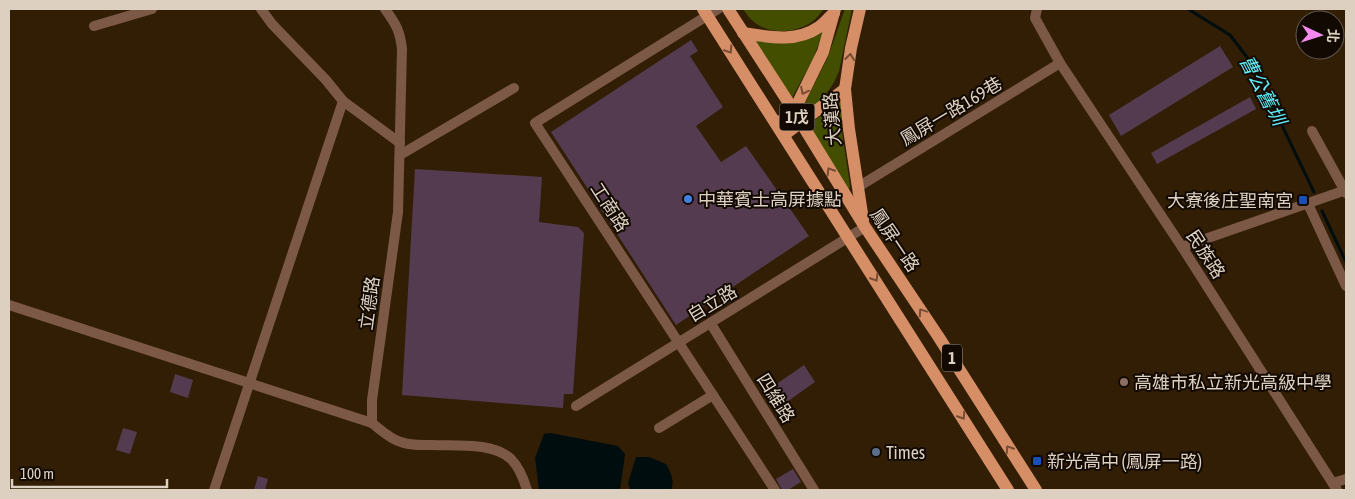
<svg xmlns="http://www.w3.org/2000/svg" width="1355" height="499" font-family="'Asap Condensed','Noto Sans TC',sans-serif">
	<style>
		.green { fill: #444e00 }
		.water { fill: #000d0f }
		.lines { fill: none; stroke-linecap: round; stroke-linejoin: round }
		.stream { stroke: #000d0f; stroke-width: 3 }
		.building { fill: #553b50 }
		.street { stroke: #7c5946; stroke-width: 10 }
		.primary { stroke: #d68e66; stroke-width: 12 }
		.oneway { stroke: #744c34 }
		.shop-dot { fill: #3f7fe0; stroke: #120a02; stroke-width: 2 }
		.transit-dot { fill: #1a4fb4; stroke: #120a02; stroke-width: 2 }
		.education-dot { fill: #8d6e63; stroke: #120a02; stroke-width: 2 }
		.service-dot { fill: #5c6f8a; stroke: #120a02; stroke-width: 2 }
		.labels { text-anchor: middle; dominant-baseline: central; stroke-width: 4; stroke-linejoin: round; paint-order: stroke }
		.shield { fill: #120a02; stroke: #a09588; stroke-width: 1 }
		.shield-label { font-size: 16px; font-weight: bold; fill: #ddd0c1 }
		.street-label { font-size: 18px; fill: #ddd0c1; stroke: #120a02 }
		.poi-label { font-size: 18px; fill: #ddd0c1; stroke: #120a02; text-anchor: start }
		.water-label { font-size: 19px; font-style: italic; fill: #60edfa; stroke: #120a02 }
	</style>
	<rect width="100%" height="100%" fill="#311e04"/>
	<g class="green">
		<path d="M 743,9 L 824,9 C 820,13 817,18 813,21 C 797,33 769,36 753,21 C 749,18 746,13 743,9 Z"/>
		<path d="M 845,9 L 852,9 L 839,71 C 831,92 820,101 804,116 L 800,110 L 804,105 L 827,59 Z"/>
		<path d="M 824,30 L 813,59 L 792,98 L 753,39 C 785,48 795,41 824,30 Z"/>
		<path d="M 840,102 L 842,102 L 842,132 L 850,185 L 849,191 L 809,127 L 812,122 Z"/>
	</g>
	<g class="water">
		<path d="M 550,433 L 618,446 L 625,454 L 620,490 L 539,490 L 535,458 L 544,434 Z"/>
		<path d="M 636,457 L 649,457 L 666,464 C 671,473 675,481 671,490 L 630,489 L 628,483 Z"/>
	</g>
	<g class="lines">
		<g class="stream">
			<path d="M 1188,9 L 1230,35 L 1253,65 L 1314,192"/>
			<path d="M 1322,211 L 1346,262"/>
		</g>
	</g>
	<g class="building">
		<path d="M 691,40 L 698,51 L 690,56 L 723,107 L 696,126 L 721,162 L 746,146 L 809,236 L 676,325 L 551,132 Z"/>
		<path d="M 1220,46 L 1233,67 L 1121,136 L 1109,115 Z"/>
		<path d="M 1250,97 L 1256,109 L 1157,164 L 1151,153 Z"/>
		<path d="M 415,169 L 542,177 L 539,222 L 578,227 L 584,233 L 573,394 L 564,394 L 563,408 L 402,395 Z"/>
		<path d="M 804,365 L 815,382 L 777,409 L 765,392 Z"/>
		<path d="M 175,374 L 193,380 L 188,398 L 170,392 Z"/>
		<path d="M 123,428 L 137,432 L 130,454 L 116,450 Z"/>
		<path d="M 793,469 L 801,482 L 788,490 L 782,490 L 776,479 Z"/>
		<path d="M 258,476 L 268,479 L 265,490 L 254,490 Z"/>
	</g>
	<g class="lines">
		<g class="street">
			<path d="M 261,9 L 272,24 L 326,80 L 343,101 L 400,143"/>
			<path d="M 385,9 C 396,24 400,31 402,49 L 398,212 L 372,400 L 372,423 C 381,430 390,439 401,442 C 411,446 422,445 432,445 C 456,446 493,442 511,459 C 519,467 524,480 527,490"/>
			<path d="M 718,9 L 535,123 L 775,490"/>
			<path d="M 1037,9 L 1035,18 L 1060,63 L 1182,247 L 1337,490"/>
			<path d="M 94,26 L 152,9"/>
			<path d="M 1312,131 L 1346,193"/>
			<path d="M 400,155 L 514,88"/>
			<path d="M 858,187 L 1060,63"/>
			<path d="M 1308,204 L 1346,286"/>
			<path d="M 1182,247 L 1346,190"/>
			<path d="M 9,305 L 372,423"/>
			<path d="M 711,324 L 814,490"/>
			<path d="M 576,406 L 865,227"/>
			<path d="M 659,428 L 713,395"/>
			<path d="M 1333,483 L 1346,479"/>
			<path d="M 214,490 L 343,101"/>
		</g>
		<g class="primary">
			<path d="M 703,9 L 1008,490"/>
			<path d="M 728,9 L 794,111 L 865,227 L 938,336 L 1036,490"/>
			<path d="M 860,9 L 851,48 L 845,89 L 849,129 L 863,220"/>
			<path d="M 743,33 C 769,37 796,43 819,27 C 825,23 829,17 834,13"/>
			<path d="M 777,124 L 794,111 L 823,52 L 835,9"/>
			<path d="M 784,135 L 845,89"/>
		</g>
	</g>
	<defs><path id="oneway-chevron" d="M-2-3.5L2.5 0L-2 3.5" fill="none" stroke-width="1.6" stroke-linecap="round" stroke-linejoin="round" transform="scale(1.25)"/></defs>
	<g class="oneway">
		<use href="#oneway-chevron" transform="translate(729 50) rotate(57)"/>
		<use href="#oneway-chevron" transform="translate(850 57) rotate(-83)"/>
		<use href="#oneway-chevron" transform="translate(804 91) rotate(116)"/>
		<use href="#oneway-chevron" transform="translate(830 171) rotate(-122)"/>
		<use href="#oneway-chevron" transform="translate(875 278) rotate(58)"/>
		<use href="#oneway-chevron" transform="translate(922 312) rotate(-124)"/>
		<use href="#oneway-chevron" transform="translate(962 416) rotate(58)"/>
		<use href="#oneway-chevron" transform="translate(1009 449) rotate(-123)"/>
	</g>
	<circle class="shop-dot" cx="688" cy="199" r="5"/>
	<g class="transit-dot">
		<rect x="1298" y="195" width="10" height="10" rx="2.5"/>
		<rect x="1032" y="456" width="10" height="10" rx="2.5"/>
	</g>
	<circle class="education-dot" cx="1124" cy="382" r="5"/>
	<circle class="service-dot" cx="876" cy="452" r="5"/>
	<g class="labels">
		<g class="shield">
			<rect x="779.5" y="103.5" width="35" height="27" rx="4"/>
			<rect x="942" y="344.5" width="20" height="27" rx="4"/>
		</g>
		<g class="shield-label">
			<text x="797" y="117">1戊</text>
			<text x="952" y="358">1</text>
		</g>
		<g class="street-label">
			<text transform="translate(951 111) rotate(-31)">鳳屏一路169巷</text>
			<text transform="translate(832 119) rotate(-95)">大漢路</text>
			<text transform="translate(610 207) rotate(57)">工商路</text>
			<text transform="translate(895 240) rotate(56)">鳳屏一路</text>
			<text transform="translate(1206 254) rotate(57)">民族路</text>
			<text transform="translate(369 303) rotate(-82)">立德路</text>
			<text transform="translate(712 303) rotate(-31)">自立路</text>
			<text transform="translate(776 398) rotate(58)">四維路</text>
		</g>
		<g class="poi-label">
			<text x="698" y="199">中華賓士高屏據點</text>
			<text x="1293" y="200" text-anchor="end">大寮後庄聖南宮</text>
			<text x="1134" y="382">高雄市私立新光高級中學</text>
			<text x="886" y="452">Times</text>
			<text x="1047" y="461">新光高中 (鳳屏一路)</text>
		</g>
		<g class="water-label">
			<text transform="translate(1263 90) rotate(62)">曹公舊圳</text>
		</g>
	</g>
	<rect width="1355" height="499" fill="none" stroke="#ddd0c1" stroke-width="20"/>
	<g transform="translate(1320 35) rotate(94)"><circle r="24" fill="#120a02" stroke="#63594e"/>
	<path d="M0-4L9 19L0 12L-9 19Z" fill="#f589ef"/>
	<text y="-8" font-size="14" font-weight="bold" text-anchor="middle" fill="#ddd0c1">北</text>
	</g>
	<path d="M12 479v8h155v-8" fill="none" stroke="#ddd0c1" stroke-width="2.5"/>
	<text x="20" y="479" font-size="15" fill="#ddd0c1" stroke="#120a02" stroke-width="4" paint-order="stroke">100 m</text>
</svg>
